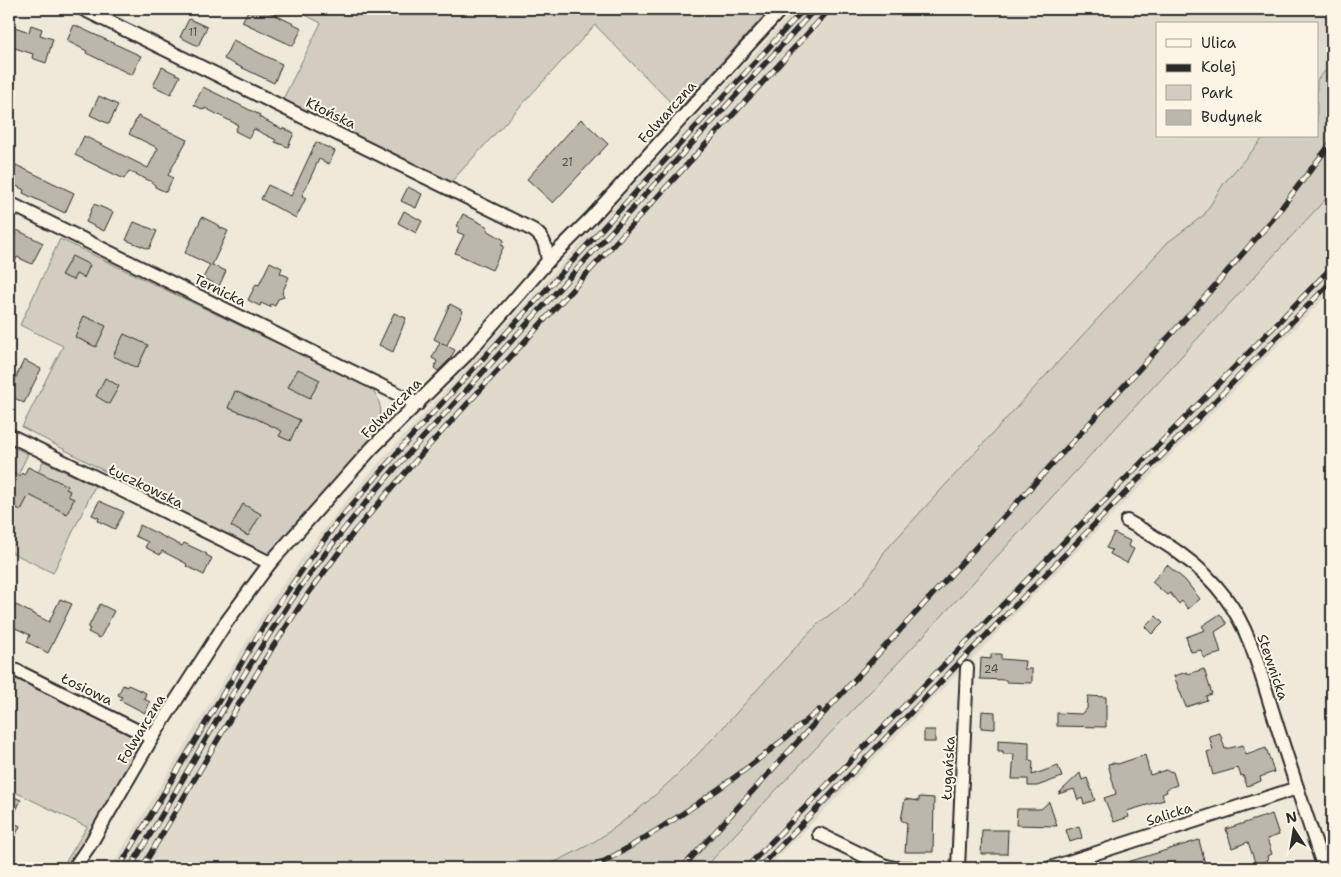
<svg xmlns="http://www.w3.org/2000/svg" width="1341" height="877" font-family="'Shantell Sans',sans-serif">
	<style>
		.built { fill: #e0dacc; fill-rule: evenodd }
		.green { fill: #d2cdc0; stroke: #7e7c76 }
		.building { fill: #bcb7ac; stroke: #2b2b2b }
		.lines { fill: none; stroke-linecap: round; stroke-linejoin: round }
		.minor-casing { stroke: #2b2b2b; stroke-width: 16 }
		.minor { stroke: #fcf5e5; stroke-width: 12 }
		.rail-casing { stroke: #2b2b2b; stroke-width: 5.5 }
		.rail { stroke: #fcf5e5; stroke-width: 4; stroke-dasharray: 11; stroke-linecap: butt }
		.labels { text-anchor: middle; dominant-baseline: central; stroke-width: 4; stroke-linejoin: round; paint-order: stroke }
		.number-label { font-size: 11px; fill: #4f4e4b }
		.street-label { font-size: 14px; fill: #2b2b2b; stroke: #fcf5e5 }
	</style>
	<rect width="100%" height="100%" fill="#efe9da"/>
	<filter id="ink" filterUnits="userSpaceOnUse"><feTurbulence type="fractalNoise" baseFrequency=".02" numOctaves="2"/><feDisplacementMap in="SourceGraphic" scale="10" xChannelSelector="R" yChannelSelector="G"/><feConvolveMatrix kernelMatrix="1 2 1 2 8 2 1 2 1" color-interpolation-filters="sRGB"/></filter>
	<g filter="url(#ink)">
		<path class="built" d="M 795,9 L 1332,9 L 1332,290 L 768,868 L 111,868 L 269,604 L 304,555 L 341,507 L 385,456 ZM 1157,24 L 1317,24 L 1317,136 L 1157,136 Z"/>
		<g class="green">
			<path d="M 294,9 L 770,9 L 678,110 L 595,25 L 450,183 L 282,101 L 321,23 Z"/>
			<path d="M 1332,63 L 1332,192 C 1197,339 1063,486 927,632 C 853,711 776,787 705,868 L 541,868 C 566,857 592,845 614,828 C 693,771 751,692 818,624 C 827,616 837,610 846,603 C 862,588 874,571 884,552 L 1168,242 L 1204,215 L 1224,183 L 1265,136 L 1317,136 L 1317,80 Z"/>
			<path d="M 60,239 L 372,389 C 380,399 383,413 379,425 C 373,443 350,467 337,481 C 315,505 294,529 272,553 L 266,555 L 260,554 L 22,427 L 63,346 L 20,325 Z"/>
			<path d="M 9,445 L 28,454 L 18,475 L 14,473 L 9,482 Z"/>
			<path d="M 43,461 L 95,486 L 53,573 L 9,551 L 9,507 L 12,508 L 13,506 L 21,510 Z"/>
			<path d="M 9,675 L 131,735 L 132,734 L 142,740 L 143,744 L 69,868 L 62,868 L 87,827 L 9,789 Z"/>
		</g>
		<g class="building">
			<path d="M 249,9 L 263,9 L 302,28 L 293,46 L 242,22 Z"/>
			<path d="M 189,19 L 207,27 L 198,46 L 180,37 Z"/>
			<path d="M 9,25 L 29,32 L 31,25 L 42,29 L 40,35 L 53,39 L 46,63 L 32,58 L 33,54 L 9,46 Z"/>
			<path d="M 74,25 L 141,56 L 132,75 L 86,53 L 87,51 L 67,41 Z"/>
			<path d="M 233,40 L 282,64 L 274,83 L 224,59 Z"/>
			<path d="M 162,67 L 180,76 L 171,94 L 153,86 Z"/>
			<path d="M 203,87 L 260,115 L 259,117 L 282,129 L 283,128 L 294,133 L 288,147 L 275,142 L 276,140 L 254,129 L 249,138 L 235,131 L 238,125 L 205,108 L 204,110 L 194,105 Z"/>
			<path d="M 99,96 L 118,105 L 109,124 L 90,115 Z"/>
			<path d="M 138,116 L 187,140 L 168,175 L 173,178 L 166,192 L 155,187 L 155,185 L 150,181 L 129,171 L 124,179 L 75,155 L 84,136 L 148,168 L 158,148 L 129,134 Z"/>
			<path d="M 581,119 L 608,144 L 553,203 L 527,179 Z"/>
			<path d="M 316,142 L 335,151 L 329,164 L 319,159 L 302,196 L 306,198 L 296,218 L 261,199 L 268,185 L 291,196 Z"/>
			<path d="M 16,165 L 74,193 L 65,213 L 23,193 L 24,190 L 9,182 Z"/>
			<path d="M 408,187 L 422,194 L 416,208 L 401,201 Z"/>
			<path d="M 94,204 L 113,212 L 104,231 L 86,222 Z"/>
			<path d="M 404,211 L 422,221 L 416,233 L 398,223 Z"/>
			<path d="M 463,214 L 488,227 L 487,230 L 504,240 L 501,245 L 504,246 L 492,270 L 455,253 L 464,235 L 457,232 L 459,227 L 457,226 Z"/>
			<path d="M 202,217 L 220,226 L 219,227 L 228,231 L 212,265 L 226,271 L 219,286 L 203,278 L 210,265 L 185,253 Z"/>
			<path d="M 134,222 L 157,231 L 149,249 L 126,240 Z"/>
			<path d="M 17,230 L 43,243 L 32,264 L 17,257 L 9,274 L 9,247 Z"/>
			<path d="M 72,256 L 90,265 L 84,278 L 76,274 L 73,280 L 61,275 Z"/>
			<path d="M 270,262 L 282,268 L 280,273 L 289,277 L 282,293 L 284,297 L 278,299 L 275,306 L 271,304 L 270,307 L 261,303 L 260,306 L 248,300 L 256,284 L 259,285 Z"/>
			<path d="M 450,304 L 463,311 L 447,345 L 442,343 L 455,350 L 450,359 L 438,371 L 434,368 L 437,361 L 432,358 L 440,342 L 434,339 Z"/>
			<path d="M 394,313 L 406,318 L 393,352 L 379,345 Z"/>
			<path d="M 84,316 L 106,326 L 96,347 L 75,337 Z"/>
			<path d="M 124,334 L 148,345 L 137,368 L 113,356 Z"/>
			<path d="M 24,360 L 41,369 L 24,403 L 9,395 L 9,392 Z"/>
			<path d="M 298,369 L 320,380 L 310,398 L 288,387 Z"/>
			<path d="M 105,378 L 119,386 L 109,404 L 96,396 Z"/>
			<path d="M 235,391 L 300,420 L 290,441 L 279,436 L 282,431 L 253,417 L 228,408 Z"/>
			<path d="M 28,467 L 68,486 L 66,489 L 70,491 L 68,496 L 74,499 L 67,514 L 29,495 L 21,510 L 12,506 L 13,502 L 9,500 L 9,484 L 14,473 L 20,476 L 22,473 L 24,475 Z"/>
			<path d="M 99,501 L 124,512 L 115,529 L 98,521 L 99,518 L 92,515 Z"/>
			<path d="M 243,504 L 261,514 L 248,536 L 231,526 Z"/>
			<path d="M 140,525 L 182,546 L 184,543 L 207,554 L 206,555 L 212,558 L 204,575 L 186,566 L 187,564 L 162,551 L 160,555 L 145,547 L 148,542 L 135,536 Z"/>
			<path d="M 1114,533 L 1130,541 L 1128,546 L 1134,549 L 1127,563 L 1110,554 L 1112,550 L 1106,548 Z"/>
			<path d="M 1167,565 L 1185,580 L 1200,599 L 1188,609 L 1182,601 L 1179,604 L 1170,593 L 1167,595 L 1152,582 Z"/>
			<path d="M 60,599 L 72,604 L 48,653 L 27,642 L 30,635 L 9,625 L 9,604 L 15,607 L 16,605 L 49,622 Z"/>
			<path d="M 100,604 L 114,611 L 100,638 L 88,632 L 90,629 L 88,628 Z"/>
			<path d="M 1220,614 L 1227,624 L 1215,632 L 1221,653 L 1204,658 L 1201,650 L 1191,652 L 1186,637 L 1205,630 L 1202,626 Z"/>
			<path d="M 1156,616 L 1163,623 L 1152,634 L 1145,627 Z"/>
			<path d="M 991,654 L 1001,654 L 1001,659 L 1025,661 L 1024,669 L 1032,669 L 1032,683 L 1006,682 L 1006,680 L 980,679 L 981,658 L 991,659 Z"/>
			<path d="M 1204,669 L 1212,694 L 1206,696 L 1207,700 L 1186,707 L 1174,676 L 1187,672 L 1188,674 Z"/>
			<path d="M 123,685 L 127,687 L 128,685 L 146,693 L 144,699 L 150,702 L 145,713 L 120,700 L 122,697 L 118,695 Z"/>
			<path d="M 1088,696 L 1106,697 L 1106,727 L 1057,726 L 1057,713 L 1081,714 L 1087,709 Z"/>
			<path d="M 982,711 L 995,712 L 995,729 L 981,728 Z"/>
			<rect x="924" y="730" width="11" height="12"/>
			<path d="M 1220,733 L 1225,749 L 1243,745 L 1246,755 L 1266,748 L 1274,772 L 1260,777 L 1261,781 L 1247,786 L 1243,775 L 1241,776 L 1238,768 L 1213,775 L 1207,752 L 1213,750 L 1209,736 Z"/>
			<path d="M 998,740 L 1029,742 L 1029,760 L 1033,761 L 1032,775 L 1058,766 L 1062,777 L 1037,786 L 1028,786 L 1028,779 L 1012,779 L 1014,754 L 1003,754 L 1003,751 L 998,751 Z"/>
			<path d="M 1145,755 L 1150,775 L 1166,770 L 1173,772 L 1177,785 L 1166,789 L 1167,792 L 1162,794 L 1164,800 L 1127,811 L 1129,817 L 1114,822 L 1104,798 L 1116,794 L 1108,764 L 1113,763 L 1118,764 Z"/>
			<path d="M 1080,773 L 1082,780 L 1087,778 L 1095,800 L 1084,804 L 1082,798 L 1078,800 L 1074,789 L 1058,794 Z"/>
			<path d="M 9,795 L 21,800 L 11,821 L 20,826 L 9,849 Z"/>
			<path d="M 919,797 L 934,798 L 933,852 L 905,852 L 907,823 L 901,820 L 905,799 L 919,801 Z"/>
			<path d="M 1049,802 L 1057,826 L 1016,825 L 1017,809 L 1041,809 Z"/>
			<path d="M 1272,814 L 1279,835 L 1267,839 L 1272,854 L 1267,856 L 1268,860 L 1256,865 L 1248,842 L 1232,848 L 1226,829 Z"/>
			<path d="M 1079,826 L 1082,838 L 1070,842 L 1066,830 Z"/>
			<path d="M 982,830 L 1008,830 L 1007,854 L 981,854 Z"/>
			<path d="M 1199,840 L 1206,868 L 1116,868 L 1115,866 Z"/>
		</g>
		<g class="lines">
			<defs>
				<g id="minor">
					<path d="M 83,9 L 533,230 C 545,238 546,247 548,261"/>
					<path d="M 9,203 L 418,404"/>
					<path d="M 9,435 L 270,563"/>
					<path d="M 1127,521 C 1163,541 1200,563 1225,597 C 1251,631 1261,676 1274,716 C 1290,767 1307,818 1324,868"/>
					<path d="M 9,667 L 152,738"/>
					<path d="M 819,834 L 883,865 L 894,868 L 910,868"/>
					<path d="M 74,868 L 91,843 L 152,738 L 225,624 L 270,563 L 372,448 L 466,355 L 548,261 L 591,218 L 781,9"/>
					<path d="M 958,868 L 967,668"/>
					<path d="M 1050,868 L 1297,788"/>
				</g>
			</defs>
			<use href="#minor" class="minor-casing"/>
			<use href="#minor" class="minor"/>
			<defs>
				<g id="rail">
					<path d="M 119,868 L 269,617 L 310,559 L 338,521 L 409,439 L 804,9"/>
					<path d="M 130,868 C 182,784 228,696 283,613 C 317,561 356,513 397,466 L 815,9"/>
					<path d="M 142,868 L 272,648 L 308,594 L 354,532 L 424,451 L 830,9"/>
					<path d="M 592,868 C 674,824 748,771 819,710"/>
					<path d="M 682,868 L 1197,306 L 1272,220 L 1332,142"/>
					<path d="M 746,868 L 1332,267"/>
					<path d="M 759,868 L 1332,281"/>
				</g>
			</defs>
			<use href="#rail" class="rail-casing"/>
			<use href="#rail" class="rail"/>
		</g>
	</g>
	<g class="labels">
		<g class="number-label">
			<text x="193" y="32">11</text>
			<text x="567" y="162">21</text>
			<text x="991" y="669">24</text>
		</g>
		<g class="street-label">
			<text transform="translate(667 112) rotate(-48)">Folwarczna</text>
			<text transform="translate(331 113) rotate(26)">Kłońska</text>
			<text transform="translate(220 290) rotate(26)">Ternicka</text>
			<text transform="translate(391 408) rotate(-45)">Folwarczna</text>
			<text transform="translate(146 486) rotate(26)">Łuczkowska</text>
			<text transform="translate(1273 667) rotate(71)">Stewnicka</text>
			<text transform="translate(87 689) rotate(26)">Łosiowa</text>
			<text transform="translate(141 729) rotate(-59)">Folwarczna</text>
			<text transform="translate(948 768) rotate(-87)">Ługańska</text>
			<text transform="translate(1169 814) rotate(-18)">Salicka</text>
		</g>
	</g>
	<rect width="1341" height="877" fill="none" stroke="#fcf5e5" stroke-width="30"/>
	<rect x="15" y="15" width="1311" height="847" fill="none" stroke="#2b2b2b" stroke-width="2" filter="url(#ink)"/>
	<rect x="1156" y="22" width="162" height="115" fill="#fcf5e5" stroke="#a8a49b"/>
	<rect x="1166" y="39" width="25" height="8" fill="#fcf5e5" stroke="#a8a49b"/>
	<text x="1201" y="48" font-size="15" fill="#2b2b2b">Ulica</text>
	<rect x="1166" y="64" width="25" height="8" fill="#2b2b2b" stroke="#a8a49b"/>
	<text x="1201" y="72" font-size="15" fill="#2b2b2b">Kolej</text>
	<rect x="1166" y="85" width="25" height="15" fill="#d2cdc0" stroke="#a8a49b"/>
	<text x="1201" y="98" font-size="15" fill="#2b2b2b">Park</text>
	<rect x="1166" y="110" width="25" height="15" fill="#bcb7ac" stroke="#a8a49b"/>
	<text x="1201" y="122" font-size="15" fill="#2b2b2b">Budynek</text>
	<g transform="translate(1294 830) rotate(348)" stroke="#fcf5e5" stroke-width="4" paint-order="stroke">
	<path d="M0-4L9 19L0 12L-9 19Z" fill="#2b2b2b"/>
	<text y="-8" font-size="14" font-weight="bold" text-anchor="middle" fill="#2b2b2b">N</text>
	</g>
</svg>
